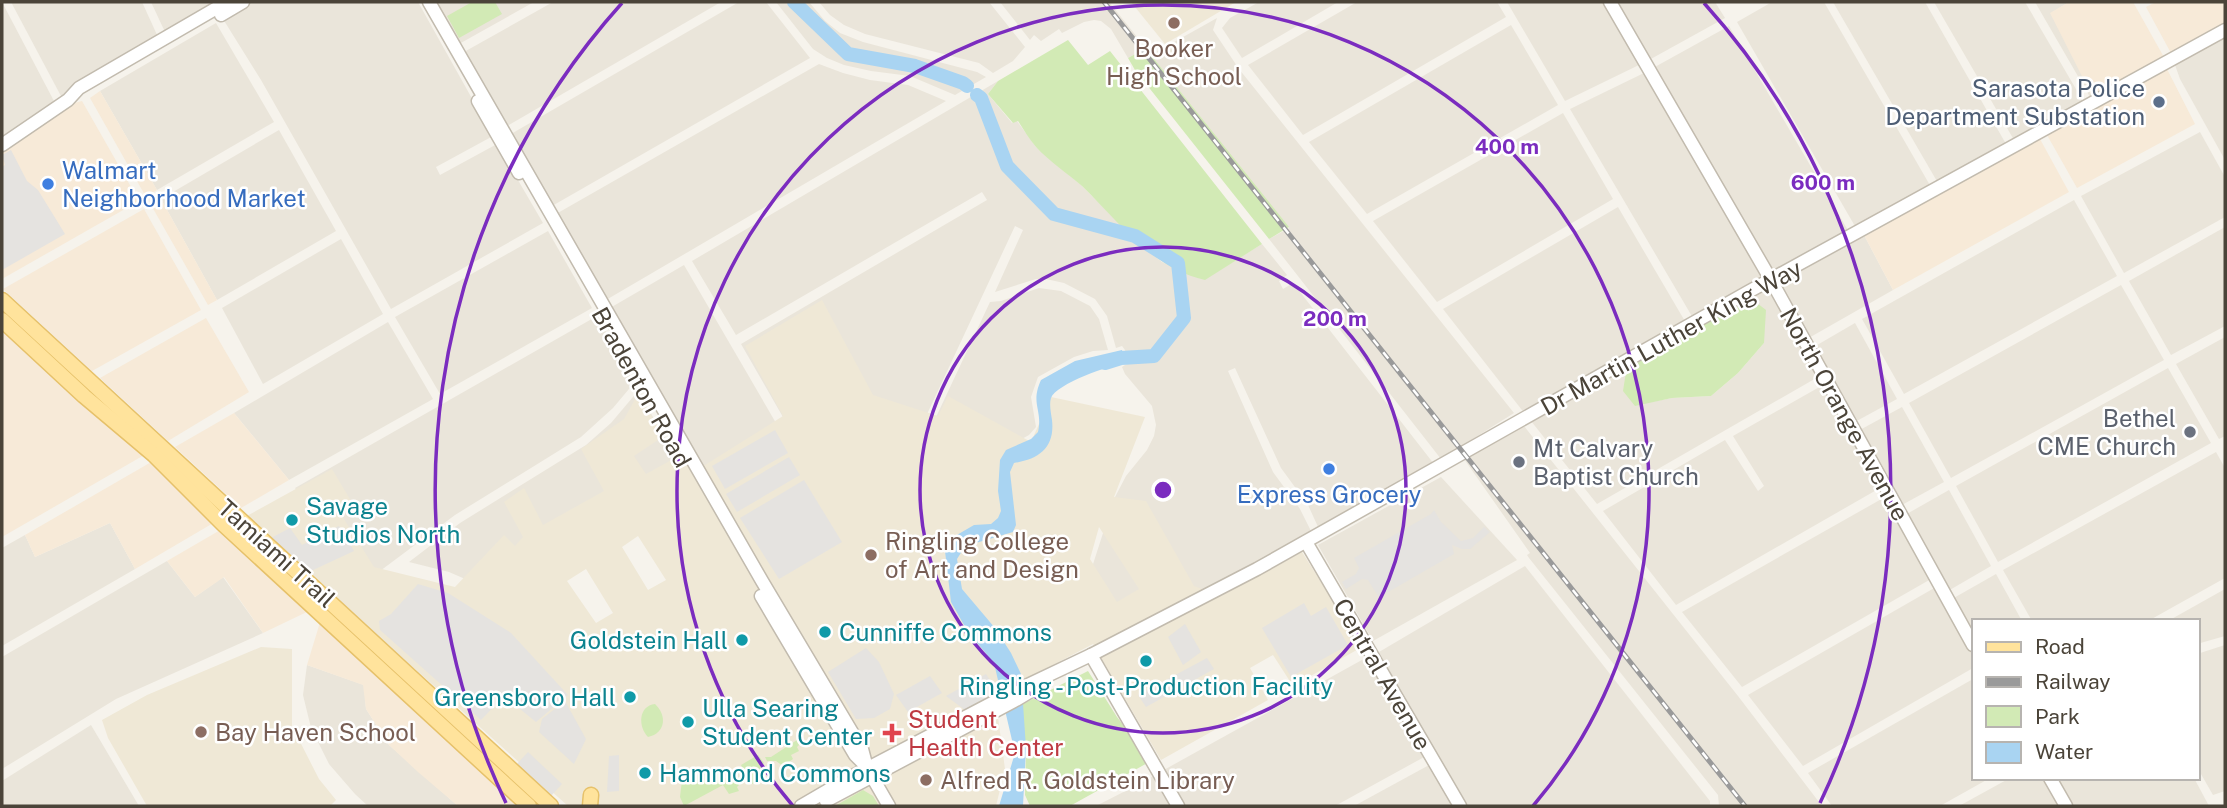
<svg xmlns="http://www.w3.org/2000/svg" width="2227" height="808" font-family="'Public Sans',sans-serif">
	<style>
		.residential { fill: #eae5da }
		.commercial { fill: #f7ead8 }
		.education { fill: #efe8d6; fill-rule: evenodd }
		.green { fill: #d2eab5 }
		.parking { fill: #e5e3e0 }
		.water { fill: #a9d4f2 }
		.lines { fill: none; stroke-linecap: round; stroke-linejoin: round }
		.river { stroke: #a9d4f2; stroke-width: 14 }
		.minor-casing { stroke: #c2bbae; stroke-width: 15 }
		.major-casing { stroke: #e6c16a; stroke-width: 17 }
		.minor { stroke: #fff; stroke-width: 12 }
		.major { stroke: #ffe39c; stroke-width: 14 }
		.rail-casing { stroke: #9a9a9a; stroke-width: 5 }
		.rail { stroke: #fff; stroke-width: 2.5; stroke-dasharray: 8; stroke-linecap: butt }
		.ring { fill: none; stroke: #7b2cbf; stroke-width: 3.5 }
		.education-dot { fill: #8d6e63; stroke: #fff; stroke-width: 2.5 }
		.service-dot { fill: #5c6f8a; stroke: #fff; stroke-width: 2.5 }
		.shop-dot { fill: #3f7fe0; stroke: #fff; stroke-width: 2.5 }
		.worship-dot { fill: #6b7280; stroke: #fff; stroke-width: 2.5 }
		.culture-dot { fill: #0f9aa8; stroke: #fff; stroke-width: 2.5 }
		.health-dot { fill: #e0444e; stroke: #fff; stroke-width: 2.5 }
		.labels { text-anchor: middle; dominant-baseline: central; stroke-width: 5; stroke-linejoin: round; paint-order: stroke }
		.education-label { font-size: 24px; fill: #785e54; stroke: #fff; text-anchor: start }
		.service-label { font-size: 24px; fill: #4e5e75; stroke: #fff; text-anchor: end }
		.shop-label { font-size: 24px; fill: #366cbe; stroke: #fff; text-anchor: start }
		.street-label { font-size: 24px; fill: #4b4439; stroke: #fff }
		.worship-label { font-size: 24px; fill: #5b616d; stroke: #fff; text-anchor: end }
		.culture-label { font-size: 24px; fill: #0d838f; stroke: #fff; text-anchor: start }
		.health-label { font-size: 24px; fill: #be3a42; stroke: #fff; text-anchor: start }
		.centre { fill: #7b2cbf; stroke: #fff; stroke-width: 3.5 }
		.ring-label { font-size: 21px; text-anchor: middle; font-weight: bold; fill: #7b2cbf; stroke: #fff; stroke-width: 5; stroke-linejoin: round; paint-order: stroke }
	</style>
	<rect width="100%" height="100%" fill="#f6f3ec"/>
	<g class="residential">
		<path d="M 2,2 L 55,103 L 2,138 Z"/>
		<path d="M 11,2 L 142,2 L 158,37 L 62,98 Z"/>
		<path d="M 151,2 L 218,2 L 165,32 Z"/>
		<path d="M 252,2 L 418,2 L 493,136 L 436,167 L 440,175 L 497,144 L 543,223 L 391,309 L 261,80 L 223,19 Z"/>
		<path d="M 434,2 L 534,2 L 459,44 Z"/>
		<path d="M 553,2 L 721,2 L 507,126 L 464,52 Z"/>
		<path d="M 739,2 L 766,2 L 810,58 L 552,206 L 511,134 Z"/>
		<path d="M 776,2 L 809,2 L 825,21 L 840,33 L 863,42 L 977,72 L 986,77 L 955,95 L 910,76 L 871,71 L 844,65 L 827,58 L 813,49 Z"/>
		<path d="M 819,2 L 989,2 L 1025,47 L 1013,61 L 993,73 L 979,63 L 865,34 L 844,25 L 830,15 Z"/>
		<path d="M 1000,2 L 1109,2 L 1146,48 L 1128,58 L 1111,29 L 1101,21 L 1094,20 L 1084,22 L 1062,33 L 1059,29 L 1041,41 L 1034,35 L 1030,40 Z"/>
		<path d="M 1259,2 L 1338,2 L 1242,58 L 1222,28 L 1230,18 Z"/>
		<path d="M 1357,2 L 1497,2 L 1506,17 L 1303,135 L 1248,65 Z"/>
		<path d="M 1507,2 L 1605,2 L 1641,64 L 1565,101 Z"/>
		<path d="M 1615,2 L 1715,2 L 1725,18 L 1649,60 Z"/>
		<path d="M 1772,2 L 1824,2 L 1931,187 L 1856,228 L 1737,22 Z"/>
		<path d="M 1833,2 L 1925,2 L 2006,144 L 1938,183 Z"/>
		<path d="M 1934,2 L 2025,2 L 2083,101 L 2014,140 Z"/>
		<path d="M 2035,2 L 2069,2 L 2051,13 L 2093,96 L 2090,97 Z"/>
		<path d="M 1217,18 L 1213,30 L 1239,69 L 1514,413 L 1441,459 L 1269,239 L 1289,228 L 1151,55 Z"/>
		<path d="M 216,23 L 274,122 L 157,190 L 100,91 Z"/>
		<path d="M 1511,25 L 1558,105 L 1367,214 L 1309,142 Z"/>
		<path d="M 1729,26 L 1849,232 L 1772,274 L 1653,68 Z"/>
		<path d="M 2225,36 L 2225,160 L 2180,79 L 2175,65 Z"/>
		<path d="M 819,64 L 843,73 L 870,80 L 908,85 L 946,101 L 606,300 L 556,214 Z"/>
		<path d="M 1646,72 L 1765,278 L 1693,318 L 1570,109 Z"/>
		<path d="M 998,81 L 988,94 L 1012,123 L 1017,121 L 1036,147 L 1081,185 L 1142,246 L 1162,262 L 1205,279 L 1262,244 L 1287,275 L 1279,281 L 1283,289 L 1293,283 L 1434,464 L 1319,529 L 1308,505 L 1281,468 L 1235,368 L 1228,371 L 1273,472 L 1300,509 L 1312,533 L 1112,639 L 1085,589 L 1114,499 L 1126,476 L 1147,450 L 1154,436 L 1156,425 L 1152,406 L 1125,374 L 1122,367 L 1128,363 L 1125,350 L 1122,346 L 1116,348 L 1107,316 L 1095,299 L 1064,283 L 1046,279 L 1036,279 L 995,292 L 1023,230 L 1015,226 L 885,504 L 850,534 L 741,344 L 987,200 L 982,192 L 736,335 L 692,261 Z"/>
		<path d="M 1563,113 L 1613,199 L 1437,302 L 1373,221 Z"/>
		<path d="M 279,130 L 336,231 L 217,300 L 161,199 Z"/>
		<path d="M 2200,132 L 2225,177 L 2225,217 L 2124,273 L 2081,196 Z"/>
		<path d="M 2074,200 L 2117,276 L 1904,394 L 1862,319 Z"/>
		<path d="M 1618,207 L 1686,323 L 1525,414 L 1443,309 Z"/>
		<path d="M 2225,227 L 2225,326 L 2171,355 L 2129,281 Z"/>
		<path d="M 548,231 L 592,308 L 440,394 L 395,317 Z"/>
		<path d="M 1864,235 L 1893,290 L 1807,339 L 1777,282 Z"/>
		<path d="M 341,239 L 383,314 L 263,384 L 222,308 Z"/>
		<path d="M 684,265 L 843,538 L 767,582 L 610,308 Z"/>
		<path d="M 2121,285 L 2164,360 L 1951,478 L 1909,403 Z"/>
		<path d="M 1770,286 L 1818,377 L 1597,504 L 1531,421 L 1648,355 L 1626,372 L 1635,405 L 1672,398 L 1711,396 L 1738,373 L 1764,343 L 1705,322 Z"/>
		<path d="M 1039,288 L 1061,291 L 1090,306 L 1099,319 L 1108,350 L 1093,351 L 1074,357 L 1038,377 L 1031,397 L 1036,427 L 1029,435 L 892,511 L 990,302 L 1001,301 Z"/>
		<path d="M 597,316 L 634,383 L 613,408 L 581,437 L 455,515 L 376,574 L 324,524 L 295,488 Z"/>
		<path d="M 388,322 L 433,399 L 289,480 L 234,413 Z"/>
		<path d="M 1855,323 L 1897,399 L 1853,423 L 1812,348 Z"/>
		<path d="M 2225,337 L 2225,436 L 2219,439 L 2176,364 Z"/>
		<path d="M 2168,368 L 2211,443 L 1998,562 L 1956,486 Z"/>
		<path d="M 1823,385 L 1880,488 L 1676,605 L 1603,511 L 1725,440 L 1758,491 L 1764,486 L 1733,436 Z"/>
		<path d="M 638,391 L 698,495 L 472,582 L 449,572 L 409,562 L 460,523 L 586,445 L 611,423 Z"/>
		<path d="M 1902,407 L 1944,482 L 1900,506 L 1858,431 Z"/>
		<path d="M 1524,426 L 1738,696 L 1822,806 L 1719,806 L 1718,795 L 1529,558 L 1527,555 L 1530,553 L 1464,459 Z"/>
		<path d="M 2216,452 L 2225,468 L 2225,578 L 2148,621 L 2032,621 L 2003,570 Z"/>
		<path d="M 1441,477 L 1517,560 L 1373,641 L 1318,545 Z"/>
		<path d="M 1949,490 L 1991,566 L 1948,591 L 1905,515 Z"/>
		<path d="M 1885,497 L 1931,579 L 1742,687 L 1682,612 Z"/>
		<path d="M 110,523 L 135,569 L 2,646 L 2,548 L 25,535 L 35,557 Z"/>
		<path d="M 167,561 L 195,597 L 223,577 L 263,633 L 116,699 L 2,769 L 2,657 Z"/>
		<path d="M 1525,566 L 1710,801 L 1710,806 L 1465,806 L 1379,652 Z"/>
		<path d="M 1996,574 L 2022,621 L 1973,621 L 1973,636 L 1952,599 Z"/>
		<path d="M 1936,587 L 1973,653 L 1973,668 L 1803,766 L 1748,695 Z"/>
		<path d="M 2225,589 L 2225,636 L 2197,644 L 2197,621 L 2168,621 Z"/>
		<path d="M 2225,645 L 2225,791 L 2213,795 L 2197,767 L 2197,654 Z"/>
		<path d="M 1369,656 L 1426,756 L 1335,806 L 1183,806 L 1162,771 Z"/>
		<path d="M 307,665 L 364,685 L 366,709 L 389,745 L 458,806 L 368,806 L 355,794 L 329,764 L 311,728 L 303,695 Z"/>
		<path d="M 1973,679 L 1973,778 L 1990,778 L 1940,806 L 1832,806 L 1808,773 Z"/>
		<path d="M 91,725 L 139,806 L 2,806 L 2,781 Z"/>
		<path d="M 1431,764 L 1455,806 L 1354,806 Z"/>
		<path d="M 1155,775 L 1173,806 L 1096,806 L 1143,782 Z"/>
		<path d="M 2010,778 L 2045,778 L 2061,806 L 1959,806 Z"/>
		<path d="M 2055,778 L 2194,778 L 2209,806 L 2070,806 Z"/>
	</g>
	<g class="commercial">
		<path d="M 2069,2 L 2133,2 L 2165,59 L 2092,96 L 2050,13 Z"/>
		<path d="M 2156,2 L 2225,2 L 2225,25 L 2172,55 L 2146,7 Z"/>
		<path d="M 2167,69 L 2195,124 L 2077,188 L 2047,135 Z"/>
		<path d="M 100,91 L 157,190 L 146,197 L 90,98 Z"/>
		<path d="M 82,101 L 139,201 L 2,279 L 2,151 L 70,104 Z"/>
		<path d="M 2040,139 L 2069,192 L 1893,290 L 1864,235 Z"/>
		<path d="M 161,199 L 217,300 L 208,305 L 151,205 Z"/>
		<path d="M 144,209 L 201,310 L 92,371 L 3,289 Z"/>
		<path d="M 206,318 L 249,392 L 168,441 L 100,378 Z"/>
		<path d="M 2,326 L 146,454 L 2,537 Z"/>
		<path d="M 234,413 L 289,480 L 241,508 L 175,447 Z"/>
		<path d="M 153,461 L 215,522 L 135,569 L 110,523 L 35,557 L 25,535 Z"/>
		<path d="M 222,529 L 311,610 L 263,633 L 224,577 L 195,597 L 167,561 Z"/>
		<path d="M 321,619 L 523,806 L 458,806 L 418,772 L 389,745 L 366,709 L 363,685 L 307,665 Z"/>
	</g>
	<g class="education">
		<path d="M 1131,2 L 1236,2 L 1165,44 Z"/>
		<path d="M 822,300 L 873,395 L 938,416 L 948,396 L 1031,442 L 1051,397 L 1145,417 L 1114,497 L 1146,501 L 1194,586 L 1221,596 L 1302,552 L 1362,647 L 1293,686 L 1273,655 L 1250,668 L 1268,700 L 1161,760 L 1093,644 L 1030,677 L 998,717 L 1005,769 L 996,806 L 568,806 L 245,517 L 332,469 L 354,506 L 342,516 L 374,567 L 455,587 L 504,535 L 515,546 L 523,537 L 504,502 L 524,488 L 543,525 L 604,491 L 581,449 L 624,419 L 638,394 L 664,436 L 634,456 L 646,474 L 675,458 L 705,465 L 783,416 L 745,346 ZM 1099,527 L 1139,589 L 1117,602 L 1090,559 ZM 638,536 L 666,580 L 648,590 L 622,547 ZM 586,569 L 613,613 L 596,623 L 567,581 Z"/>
		<path d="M 261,647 L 292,649 L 292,726 L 319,779 L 336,800 L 330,806 L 147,806 L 108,738 L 102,720 L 147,695 Z"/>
	</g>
	<g class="green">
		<path d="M 472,2 L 495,2 L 502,14 L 459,38 L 447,16 Z"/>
		<path d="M 1068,40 L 1088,65 L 1110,51 L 1262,244 L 1205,280 C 1152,268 1119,222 1082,186 C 1067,173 1050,162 1036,147 C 1029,139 1024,130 1018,121 L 1013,123 L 988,94 L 998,81 Z"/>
		<path d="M 1146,48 L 1151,55 L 1289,227 L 1269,239 L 1135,70 L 1128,58 Z"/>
		<path d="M 1753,300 L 1766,310 L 1764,343 L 1738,373 L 1711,396 L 1672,398 L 1635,406 L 1623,391 L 1626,372 C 1665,341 1709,321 1753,300 Z"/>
		<path d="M 1088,671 L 1117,717 L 1151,761 L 1070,806 L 1030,806 L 1025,795 L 1026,748 L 1017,707 Z"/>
		<path d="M 655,704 C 667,715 666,733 648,737 C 638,727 638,706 655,704 Z"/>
		<path d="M 797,740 L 800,744 L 797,747 L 799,751 L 791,755 L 793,759 L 783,766 L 776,761 L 767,761 L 765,757 L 771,757 Z"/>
		<path d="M 758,755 L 764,763 L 759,770 L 760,779 L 752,784 L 750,781 L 748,781 L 740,769 L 742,767 L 741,765 Z"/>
		<path d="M 711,771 L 718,771 L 724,779 L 733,774 L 739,785 L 737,787 L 739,791 L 729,794 L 723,785 L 684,806 L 680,797 L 682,780 Z"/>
		<path d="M 863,790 L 873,796 L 879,806 L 835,806 Z"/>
	</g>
	<g class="parking">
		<path d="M 11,150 L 27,181 L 38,190 L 65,234 L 2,270 L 2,167 L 5,165 L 2,155 Z"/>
		<path d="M 775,430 L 788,453 L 725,489 L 712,466 Z"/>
		<path d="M 789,457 L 800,475 L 737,512 L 726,494 Z"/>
		<path d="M 804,480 L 842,542 L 779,579 L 740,518 Z"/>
		<path d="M 1434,510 L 1441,522 L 1461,541 L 1473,538 L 1484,527 L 1490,532 L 1470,549 L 1462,549 L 1452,545 L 1454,554 L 1383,595 L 1384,597 L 1380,599 L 1368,580 L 1362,579 L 1346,589 L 1342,582 L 1356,574 L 1359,568 L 1354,558 L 1431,514 Z"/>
		<path d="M 339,526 L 354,551 L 311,571 L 271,538 L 290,528 L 302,545 Z"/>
		<path d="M 418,584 L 448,593 L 511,633 L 568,695 L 536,722 L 504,696 L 481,720 L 380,630 L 379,621 L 391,614 Z"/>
		<path d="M 1304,603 L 1311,616 L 1326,607 L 1348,645 L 1291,677 L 1262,628 Z"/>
		<path d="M 1185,624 L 1201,652 L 1183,665 L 1168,637 Z"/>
		<path d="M 866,648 L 879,662 L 894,694 L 890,709 L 874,718 L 856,719 L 828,672 Z"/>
		<path d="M 1207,658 L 1214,669 L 1146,707 L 1138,695 Z"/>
		<path d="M 986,674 L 997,691 L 965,710 L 946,696 Z"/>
		<path d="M 930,676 L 942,693 L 908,712 L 896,695 Z"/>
		<path d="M 565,701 L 586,739 L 574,764 L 539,732 L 542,719 Z"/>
		<path d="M 528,752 L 562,784 L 550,797 L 517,764 Z"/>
		<path d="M 619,755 L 619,791 L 607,792 L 609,756 Z"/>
	</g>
	<path class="water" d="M 1122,350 L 1125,363 C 1110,365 1056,384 1051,398 C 1049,404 1051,413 1052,420 C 1055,447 1040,459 1014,463 L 1010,472 L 1016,525 L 1013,532 L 969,545 L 964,548 L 957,559 L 962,589 L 995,628 L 1011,653 L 1021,674 L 1026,748 L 1023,806 L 999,806 L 1015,753 L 994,663 L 968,632 L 951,602 L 945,551 L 950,539 L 974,525 L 991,524 L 998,518 L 1001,511 L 998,491 L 1000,460 L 1006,450 L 1031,439 L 1038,432 C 1043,410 1030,404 1041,380 L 1075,361 Z"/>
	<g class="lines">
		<g class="river">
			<path d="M 794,2 L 848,54 L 915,66 L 963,83 L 967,86"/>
			<path d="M 977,95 L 981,98 L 1007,166 L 1054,214 L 1135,236 L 1178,263 L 1184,318 L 1154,356 L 1121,358 L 1105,363"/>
		</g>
		<defs>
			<g id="minor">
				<path d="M 429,2 L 762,581 L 862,749 L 867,768 L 889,806"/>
				<path d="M 1610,2 L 1771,280 L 1973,645"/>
				<path d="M 221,15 L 243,2"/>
				<path d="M 478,101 L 519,173"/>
				<path d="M 2,145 L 68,100 L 79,88 L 227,2"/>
				<path d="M 1306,542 L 1460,806"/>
				<path d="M 761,596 L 855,755 L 865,765"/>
				<path d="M 1091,655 L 1178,806"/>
				<path d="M 2050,778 L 2066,806"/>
				<path d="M 826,801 L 1016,700 L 1036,688 L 1039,683"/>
				<path d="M 801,806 L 849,778 L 1015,691 L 1091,655 L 1257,569 L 1748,292 L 2225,30"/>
			</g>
			<g id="major">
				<path d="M 2,300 L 551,806"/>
				<path d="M 2,320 L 84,396 L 154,455 L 223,524 L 529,806"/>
				<path d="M 590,806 L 591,795"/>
			</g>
		</defs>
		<use href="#minor" class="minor-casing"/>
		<use href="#major" class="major-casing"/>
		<use href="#minor" class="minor"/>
		<use href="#major" class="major"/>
		<defs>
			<path id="rail" d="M 1104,2 L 1745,806"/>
		</defs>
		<use href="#rail" class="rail-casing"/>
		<use href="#rail" class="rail"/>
	</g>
	<g class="ring">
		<circle cx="1163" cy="490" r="243"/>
		<path d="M793 806A486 486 0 1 1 1533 806"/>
		<path d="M506 803A728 728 0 0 1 622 3M1704 3A728 728 0 0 1 1820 803"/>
	</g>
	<g class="education-dot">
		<circle cx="1174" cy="23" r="7"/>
		<circle cx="871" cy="555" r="7"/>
		<circle cx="201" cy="732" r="7"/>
		<circle cx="926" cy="780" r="7"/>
	</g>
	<circle class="service-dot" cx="2159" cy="102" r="7"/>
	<g class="shop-dot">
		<circle cx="48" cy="184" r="7"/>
		<circle cx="1329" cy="469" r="7"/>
	</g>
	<g class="worship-dot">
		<circle cx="2190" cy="432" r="7"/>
		<circle cx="1519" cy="462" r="7"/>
	</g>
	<g class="culture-dot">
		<circle cx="292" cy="520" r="7"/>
		<circle cx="825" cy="632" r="7"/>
		<circle cx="742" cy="640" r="7"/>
		<circle cx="1146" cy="661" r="7"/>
		<circle cx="630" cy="697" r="7"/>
		<circle cx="688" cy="722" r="7"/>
		<circle cx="645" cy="773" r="7"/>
	</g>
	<path class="health-dot" d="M888.5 722.5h7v7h7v7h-7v7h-7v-7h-7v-7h7z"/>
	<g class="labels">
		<g class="education-label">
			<text x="1174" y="48" text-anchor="middle">Booker<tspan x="1174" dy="28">High School</tspan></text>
			<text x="885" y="541">Ringling College<tspan x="885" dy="28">of Art and Design</tspan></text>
			<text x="215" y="732">Bay Haven School</text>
			<text x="940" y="780">Alfred R. Goldstein Library</text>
		</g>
		<g class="service-label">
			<text x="2145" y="88">Sarasota Police<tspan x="2145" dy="28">Department Substation</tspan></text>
		</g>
		<g class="shop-label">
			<text x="62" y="170">Walmart<tspan x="62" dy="28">Neighborhood Market</tspan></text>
			<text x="1329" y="494" text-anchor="middle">Express Grocery</text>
		</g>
		<g class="street-label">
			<text transform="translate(1671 337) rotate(-29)">Dr Martin Luther King Way</text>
			<text transform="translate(642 387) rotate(61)">Bradenton Road</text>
			<text transform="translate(1845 414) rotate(61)">North Orange Avenue</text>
			<text transform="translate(277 553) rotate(42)">Tamiami Trail</text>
			<text transform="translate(1383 674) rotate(60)">Central Avenue</text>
		</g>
		<g class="worship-label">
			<text x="2176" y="418">Bethel<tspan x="2176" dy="28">CME Church</tspan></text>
			<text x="1533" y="448" text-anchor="start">Mt Calvary<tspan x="1533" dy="28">Baptist Church</tspan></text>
		</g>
		<g class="culture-label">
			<text x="306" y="506">Savage<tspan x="306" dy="28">Studios North</tspan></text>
			<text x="839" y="632">Cunniffe Commons</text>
			<text x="728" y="640" text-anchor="end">Goldstein Hall</text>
			<text x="1146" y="686" text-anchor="middle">Ringling - Post-Production Facility</text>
			<text x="616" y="697" text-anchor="end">Greensboro Hall</text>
			<text x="702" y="708">Ulla Searing<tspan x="702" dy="28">Student Center</tspan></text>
			<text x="659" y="773">Hammond Commons</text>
		</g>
		<g class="health-label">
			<text x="908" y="719">Student<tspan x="908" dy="28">Health Center</tspan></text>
		</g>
	</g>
	<circle cx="1163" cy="490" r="10" class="centre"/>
	<g class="ring-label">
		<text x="1507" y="154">400 m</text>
		<text x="1823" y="190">600 m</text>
		<text x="1335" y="326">200 m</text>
	</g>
	<rect width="2227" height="808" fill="none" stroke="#4b4439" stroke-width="7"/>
	<rect x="1972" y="619" width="228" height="161" fill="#ffffff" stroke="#b7b4b0" stroke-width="2"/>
	<rect x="1986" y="642" width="35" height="10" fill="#ffe39c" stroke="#b7b4b0" stroke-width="2"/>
	<text x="2035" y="654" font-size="21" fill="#4b4439">Road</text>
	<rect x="1986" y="677" width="35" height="10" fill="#9a9a9a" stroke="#b7b4b0" stroke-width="2"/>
	<text x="2035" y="689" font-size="21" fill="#4b4439">Railway</text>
	<rect x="1986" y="706" width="35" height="21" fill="#d2eab5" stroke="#b7b4b0" stroke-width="2"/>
	<text x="2035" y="724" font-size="21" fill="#4b4439">Park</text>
	<rect x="1986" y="742" width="35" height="21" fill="#a9d4f2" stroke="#b7b4b0" stroke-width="2"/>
	<text x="2035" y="759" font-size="21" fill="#4b4439">Water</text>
</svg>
